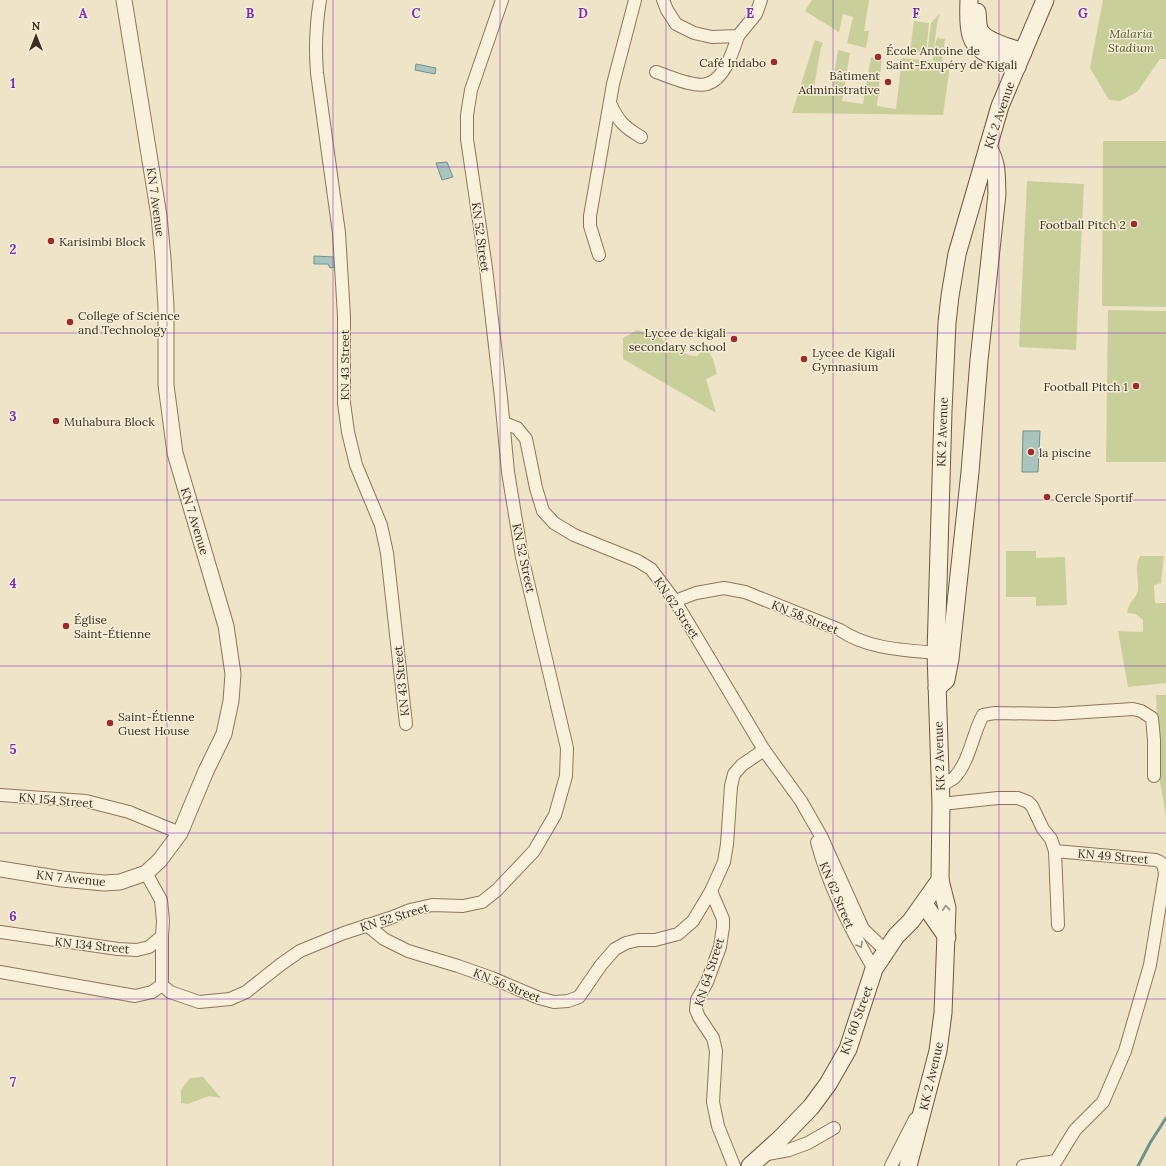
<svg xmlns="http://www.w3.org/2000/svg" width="1166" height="1166" font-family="Lora,serif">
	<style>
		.green { fill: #c9cf9b }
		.water { fill: #a9c4bc; stroke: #6f938a }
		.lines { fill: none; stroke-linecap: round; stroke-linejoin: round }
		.stream { stroke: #6f938a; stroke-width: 3 }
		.minor-casing { stroke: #8d765c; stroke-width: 14 }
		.tertiary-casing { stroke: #8d765c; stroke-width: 17 }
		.secondary-casing { stroke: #6f573f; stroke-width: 19 }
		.minor { stroke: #faf1dc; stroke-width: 12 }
		.tertiary { stroke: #faf1dc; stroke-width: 15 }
		.secondary { stroke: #faf1dc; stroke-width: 17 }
		.oneway { stroke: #9c907e }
		.grid { fill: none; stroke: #7b2cbf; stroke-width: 1; stroke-opacity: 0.55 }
		.poi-dot { fill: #9e2a2b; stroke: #f7eed8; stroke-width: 1.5 }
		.labels { text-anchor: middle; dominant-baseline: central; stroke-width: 3; stroke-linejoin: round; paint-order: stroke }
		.park-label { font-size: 12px; font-style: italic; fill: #4d5a26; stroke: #f7eed8 }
		.poi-label { font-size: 12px; fill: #3d2e20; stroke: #f7eed8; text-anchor: start }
		.street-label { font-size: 12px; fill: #3d2e20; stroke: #f7eed8 }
		.grid-label { font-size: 13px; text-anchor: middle; font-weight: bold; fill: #7b2cbf; stroke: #f7eed8; stroke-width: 3; stroke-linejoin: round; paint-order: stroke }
	</style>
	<rect width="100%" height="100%" fill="#f0e4c8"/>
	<g class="green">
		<path d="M 812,0 L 869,0 L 864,31 L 869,31 L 866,48 L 847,43 L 853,17 L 843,14 L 839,32 L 805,11 Z"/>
		<path d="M 1103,0 L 1166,0 L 1166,59 L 1160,59 L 1137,92 L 1120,101 L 1109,100 L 1090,68 Z"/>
		<path d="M 940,13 L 937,24 L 934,49 L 937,38 L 945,39 L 942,63 L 950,65 L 943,115 L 792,113 L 815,40 L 823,43 L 821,47 L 813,93 L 831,95 L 838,50 L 850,53 L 842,101 L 863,104 L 871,57 L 882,57 L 877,106 L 896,109 L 902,58 L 933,61 L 933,55 L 927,54 L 931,23 Z"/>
		<path d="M 914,21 L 929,23 L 926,53 L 910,51 Z"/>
		<path d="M 1103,141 L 1166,141 L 1166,307 L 1102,306 Z"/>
		<path d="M 1027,181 L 1084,184 L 1076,350 L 1019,347 Z"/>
		<path d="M 1108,310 L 1166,311 L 1166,462 L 1106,462 Z"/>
		<path d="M 637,330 L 659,336 L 667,344 L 679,348 L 688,355 L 697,356 L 706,347 L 713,359 L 717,374 L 706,379 L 716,413 L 623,359 L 623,338 Z"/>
		<path d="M 1006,551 L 1036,551 L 1036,558 L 1065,557 L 1067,605 L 1036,606 L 1036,597 L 1006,597 Z"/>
		<path d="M 1140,556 L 1164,556 L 1161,583 L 1154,585 L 1155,603 L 1166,603 L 1166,683 L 1128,687 L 1118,631 L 1143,632 L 1143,620 L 1136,614 L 1127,613 C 1128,602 1137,598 1138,590 C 1139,579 1134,566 1140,556 Z"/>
		<path d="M 1156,695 L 1166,695 L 1166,816 L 1160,782 Z"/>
		<path d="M 203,1077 L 221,1098 L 209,1096 L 188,1104 L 181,1103 L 181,1090 L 190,1078 Z"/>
	</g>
	<g class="water">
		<path d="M 416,64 L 436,68 L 435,74 L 415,70 Z"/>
		<path d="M 447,162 L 453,177 L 442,180 L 436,163 Z"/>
		<path d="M 314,256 L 334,257 L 335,267 L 330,268 L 328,264 L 314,264 Z"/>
		<path d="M 1023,431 L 1040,431 L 1038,472 L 1022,472 Z"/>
	</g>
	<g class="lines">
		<path class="stream" d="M 1138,1166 L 1150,1143 L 1166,1118"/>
		<defs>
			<g id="minor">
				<path d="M 320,0 C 316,24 315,48 317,73 L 339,233 L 344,316 L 344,403 L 348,432 L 356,465 L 381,525 L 387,553 L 406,724"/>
				<path d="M 663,0 L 667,10 L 676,24 L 694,33 L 712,37 L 738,36 L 756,14 L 761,0"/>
				<path d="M 656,72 C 669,76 694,88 707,84 C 725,79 733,51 738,36"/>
				<path d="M 610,103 C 618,121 624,127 641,137"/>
				<path d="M 599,255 L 590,226 L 590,216 L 613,84 L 635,0"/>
				<path d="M 504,423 L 517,428 L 526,439 L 536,488 L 543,511 L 554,523 L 574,535 L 638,561 L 651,569 L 675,601 L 764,750 L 801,801 L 821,836 L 863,929 L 886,951"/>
				<path d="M 675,601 L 696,593 L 724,588 L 745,592 L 840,630 C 868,649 903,650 936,653"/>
				<path d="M 940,786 C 944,784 950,781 954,778 C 970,761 972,735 983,715 L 995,713 L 1055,714 L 1133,709 L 1141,711 L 1152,718 L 1154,740 L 1154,776"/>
				<path d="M 0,795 L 86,801 L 129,812 L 180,833"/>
				<path d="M 941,804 L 998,798 L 1018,798 L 1028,802 L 1032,806 L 1043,829 L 1051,839 L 1055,851 L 1156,860 C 1164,863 1164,867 1165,874 L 1150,965 L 1125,1051 L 1103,1102 L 1075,1130 L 1056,1161 L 1023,1166"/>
				<path d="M 817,842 C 829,887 850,929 874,969"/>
				<path d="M 1055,851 L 1058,925"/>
				<path d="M 711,891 L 723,919 L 723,927 L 720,947 L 707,982 L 697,1000 L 696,1010 L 699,1017 L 713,1038 L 716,1051 L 713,1102 L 718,1126 L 734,1166"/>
				<path d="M 367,925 L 384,939 L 408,951 L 458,966 L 492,978 L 539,998 L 554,1002 L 568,1001 L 579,997 L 601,965 L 615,949 L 626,943 L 638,940 L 655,940 L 678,934 L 693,921 L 711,891 L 724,862 L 727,844 L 731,786 L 734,774 L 742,765 L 764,750"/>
				<path d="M 0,932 L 118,949 L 137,950 L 149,947 L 162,936 L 163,921 L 161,900 L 146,873"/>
				<path d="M 162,936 L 162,985 L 170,992 L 199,1002 L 230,999 L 246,992 L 280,965 L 300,951 L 344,933 L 390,918 L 410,910 L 432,905 L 463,906 L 482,902 L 497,890 L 534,851 L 555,815 L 566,776 L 567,748 L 522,557 L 508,472 L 501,398 L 486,268 L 467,139 L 467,115 L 471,90 L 502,0"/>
				<path d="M 0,972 L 135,996 L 152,992 L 162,985"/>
				<path d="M 762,1155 L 789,1150 L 808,1143 L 834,1128"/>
				<path d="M 891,1166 L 915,1119"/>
			</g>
			<path id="tertiary" d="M 0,869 L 62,879 L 104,883 L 120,882 L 146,873 L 160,860 L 180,833 L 206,771 L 224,734 L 231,701 L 233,674 L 226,626 L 175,453 L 166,385 L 166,307 L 163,258 L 159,216 L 124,0"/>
			<g id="secondary">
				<path d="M 969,0 C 967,50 974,48 1017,67"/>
				<path d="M 977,12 C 978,18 977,26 980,31 C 986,42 1012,48 1023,52"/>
				<path d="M 937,688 L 946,680 L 950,659 L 970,472 L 979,360 L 997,194 C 996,174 998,165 988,147"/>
				<path d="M 924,904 L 947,937"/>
				<path d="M 750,1166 L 781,1138 L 811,1107 L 828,1084 L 848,1049 L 874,969 L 896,936 L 911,921 L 940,880 L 941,804 L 936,653 L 943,411 L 947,323 L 950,296 L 957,254 L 1000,106 L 1045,0"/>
				<path d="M 908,1166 L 938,1051 L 943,1013 L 947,908 L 940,880"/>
			</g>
		</defs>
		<use href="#minor" class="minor-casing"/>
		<use href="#tertiary" class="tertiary-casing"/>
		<use href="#secondary" class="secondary-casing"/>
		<use href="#minor" class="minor"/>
		<use href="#tertiary" class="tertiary"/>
		<use href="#secondary" class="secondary"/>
	</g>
	<defs><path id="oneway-chevron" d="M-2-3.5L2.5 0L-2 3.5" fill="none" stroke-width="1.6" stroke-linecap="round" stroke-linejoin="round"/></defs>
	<g class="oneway">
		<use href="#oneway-chevron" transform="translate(946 908) rotate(-96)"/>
		<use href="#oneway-chevron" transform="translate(860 945) rotate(60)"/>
	</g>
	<path class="grid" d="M 167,0 L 167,1166M 333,0 L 333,1166M 500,0 L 500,1166M 666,0 L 666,1166M 833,0 L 833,1166M 999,0 L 999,1166M 0,167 L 1166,167M 0,333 L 1166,333M 0,500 L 1166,500M 0,666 L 1166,666M 0,833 L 1166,833M 0,999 L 1166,999"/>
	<g class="poi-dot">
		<circle cx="878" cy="57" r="4"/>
		<circle cx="774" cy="62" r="4"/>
		<circle cx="888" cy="82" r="4"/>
		<circle cx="1134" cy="224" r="4"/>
		<circle cx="51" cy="241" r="4"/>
		<circle cx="70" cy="322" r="4"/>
		<circle cx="734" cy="339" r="4"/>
		<circle cx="804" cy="359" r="4"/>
		<circle cx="1136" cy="386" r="4"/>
		<circle cx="56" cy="421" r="4"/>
		<circle cx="1031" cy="452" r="4"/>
		<circle cx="1047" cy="497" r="4"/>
		<circle cx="66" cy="626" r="4"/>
		<circle cx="110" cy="723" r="4"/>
	</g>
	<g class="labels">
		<g class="park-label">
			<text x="1131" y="33">Malaria<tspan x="1131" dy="14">Stadium</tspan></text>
		</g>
		<g class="poi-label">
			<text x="886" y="50">École Antoine de<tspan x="886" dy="14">Saint-Exupéry de Kigali</tspan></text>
			<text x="766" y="62" text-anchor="end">Café Indabo</text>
			<text x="880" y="75" text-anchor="end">Bâtiment<tspan x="880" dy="14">Administrative</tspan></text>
			<text x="1126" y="224" text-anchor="end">Football Pitch 2</text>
			<text x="59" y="241">Karisimbi Block</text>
			<text x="78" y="315">College of Science<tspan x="78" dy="14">and Technology</tspan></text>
			<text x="726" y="332" text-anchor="end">Lycee de kigali<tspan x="726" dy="14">secondary school</tspan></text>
			<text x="812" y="352">Lycee de Kigali<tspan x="812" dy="14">Gymnasium</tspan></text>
			<text x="1128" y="386" text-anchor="end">Football Pitch 1</text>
			<text x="64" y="421">Muhabura Block</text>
			<text x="1039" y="452">la piscine</text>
			<text x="1055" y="497">Cercle Sportif</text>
			<text x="74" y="619">Église<tspan x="74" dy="14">Saint-Étienne</tspan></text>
			<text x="118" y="716">Saint-Étienne<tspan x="118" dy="14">Guest House</tspan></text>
		</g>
		<g class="street-label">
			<text transform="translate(999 115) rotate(-71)">KK 2 Avenue</text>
			<text transform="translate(156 202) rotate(82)">KN 7 Avenue</text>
			<text transform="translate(481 237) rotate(82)">KN 52 Street</text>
			<text transform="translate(344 365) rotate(-90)">KN 43 Street</text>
			<text transform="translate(942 432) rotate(-88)">KK 2 Avenue</text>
			<text transform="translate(195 521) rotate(73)">KN 7 Avenue</text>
			<text transform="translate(524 558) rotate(78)">KN 52 Street</text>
			<text transform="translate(677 608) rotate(56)">KN 62 Street</text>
			<text transform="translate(805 617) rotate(22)">KN 58 Street</text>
			<text transform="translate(401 681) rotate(-96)">KN 43 Street</text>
			<text transform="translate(939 756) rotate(-92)">KK 2 Avenue</text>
			<text transform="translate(56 800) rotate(5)">KN 154 Street</text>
			<text transform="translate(1113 856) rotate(5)">KN 49 Street</text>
			<text transform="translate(71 878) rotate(6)">KN 7 Avenue</text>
			<text transform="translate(837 895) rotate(67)">KN 62 Street</text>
			<text transform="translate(394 917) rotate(-17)">KN 52 Street</text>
			<text transform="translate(92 945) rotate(6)">KN 134 Street</text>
			<text transform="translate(709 972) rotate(-72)">KN 64 Street</text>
			<text transform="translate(507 985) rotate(22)">KN 56 Street</text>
			<text transform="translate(856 1020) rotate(-70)">KN 60 Street</text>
			<text transform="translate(931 1076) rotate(-77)">KK 2 Avenue</text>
		</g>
	</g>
	<g class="grid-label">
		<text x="83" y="18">A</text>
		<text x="250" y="18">B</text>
		<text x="416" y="18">C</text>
		<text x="583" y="18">D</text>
		<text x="750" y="18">E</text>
		<text x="916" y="18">F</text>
		<text x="1083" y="18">G</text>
		<text x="13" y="88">1</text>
		<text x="13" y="254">2</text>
		<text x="13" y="421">3</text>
		<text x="13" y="588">4</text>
		<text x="13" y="754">5</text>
		<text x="13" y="921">6</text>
		<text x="13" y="1087">7</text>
	</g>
	<g transform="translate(36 36)" stroke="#f7eed8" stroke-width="3" paint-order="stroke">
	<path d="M0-3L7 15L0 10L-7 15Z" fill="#3d2e20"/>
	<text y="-6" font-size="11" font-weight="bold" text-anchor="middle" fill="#3d2e20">N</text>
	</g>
</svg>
